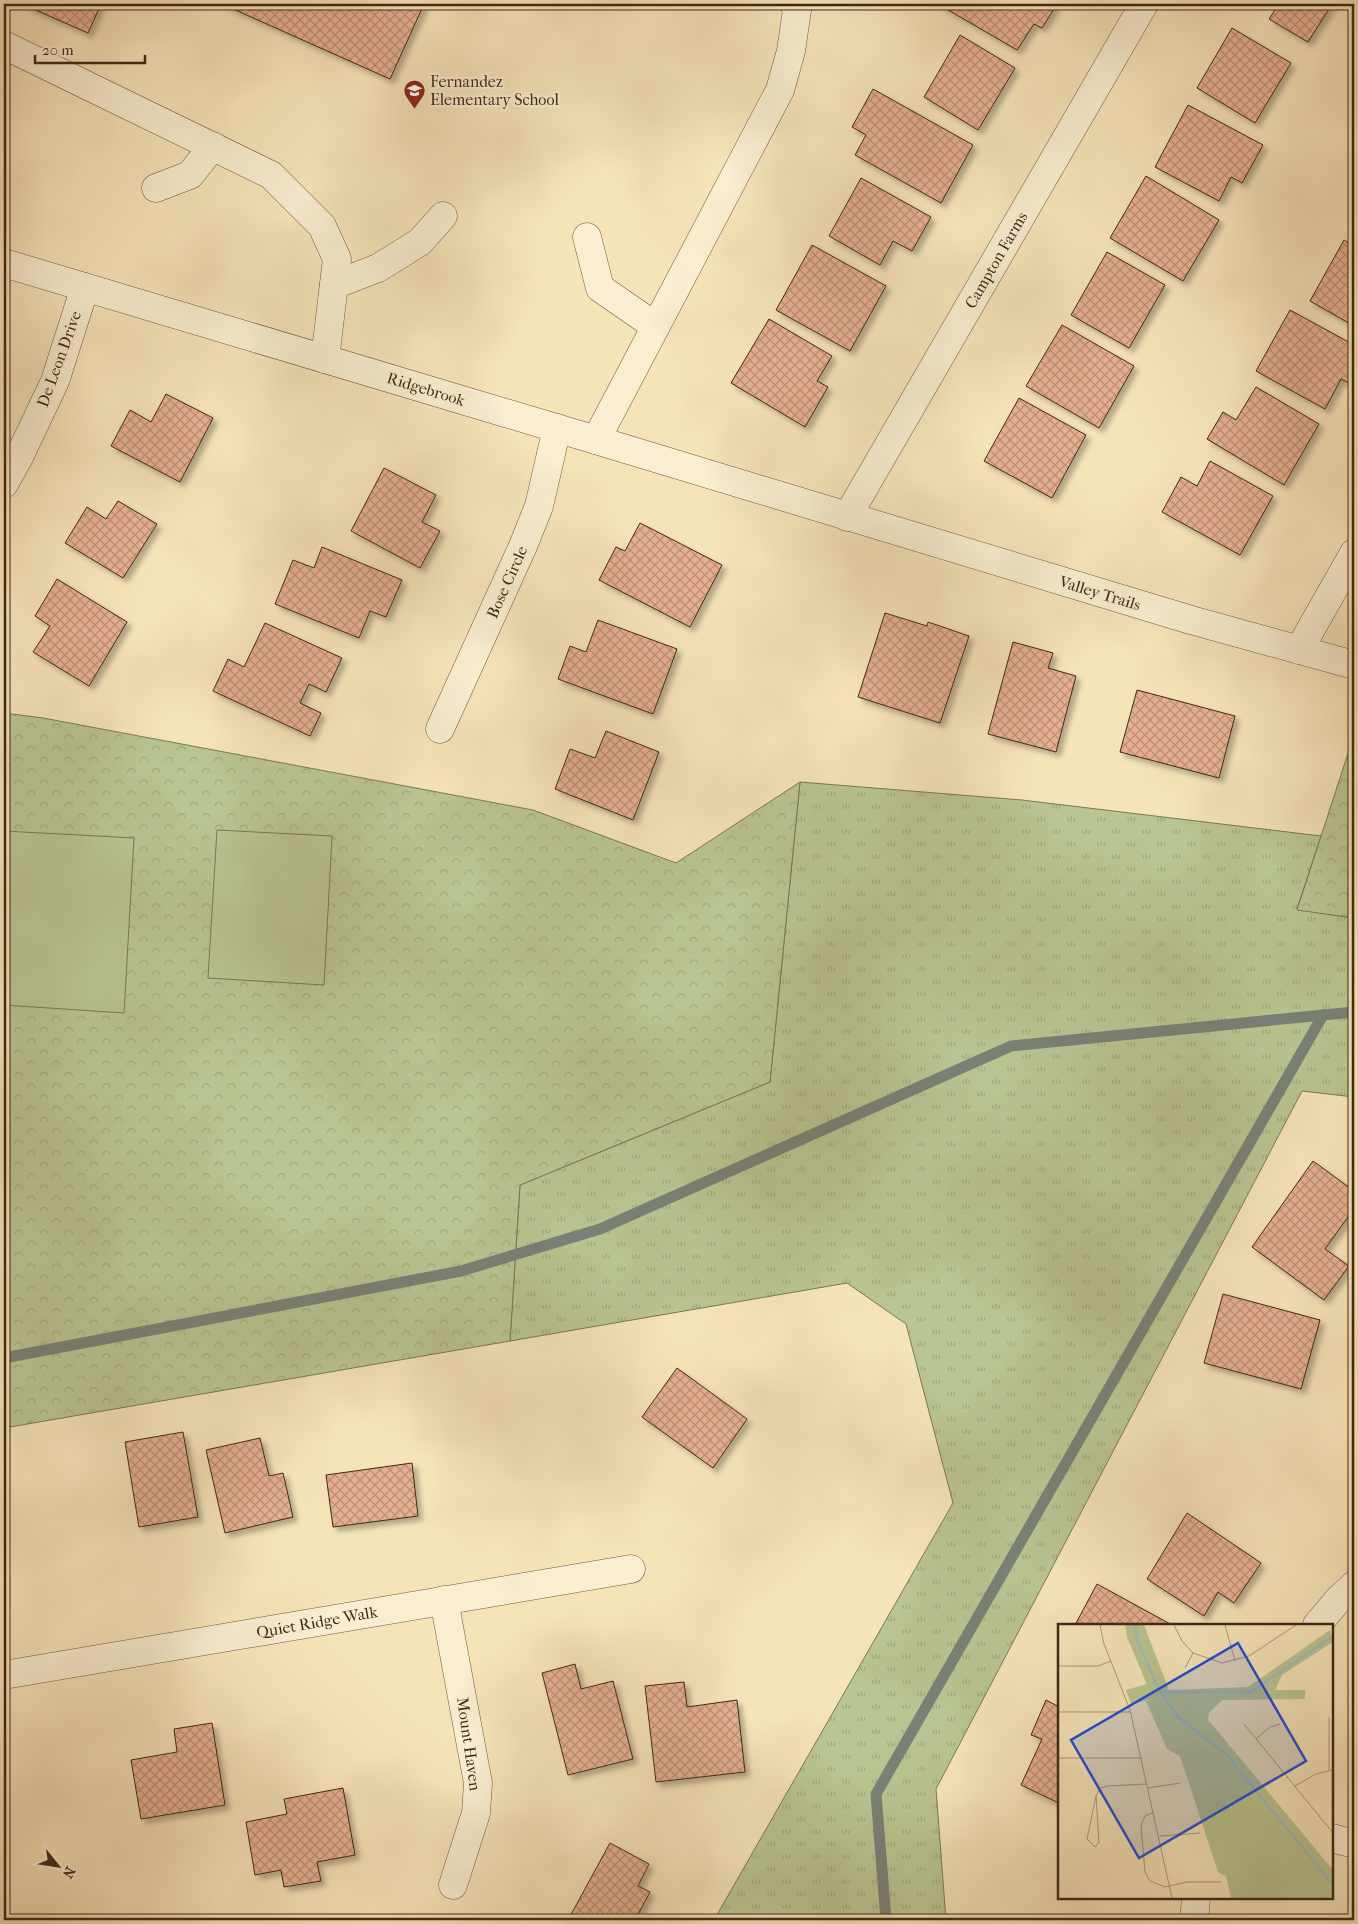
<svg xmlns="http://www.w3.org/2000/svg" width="1358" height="1924" font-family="'IM FELL French Canon',serif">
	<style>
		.grass { fill: url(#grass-tufts); stroke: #7c7754 }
		.forest { fill: url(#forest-crowns); stroke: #7c7754 }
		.pitch { fill: #b9c592; stroke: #7c7754 }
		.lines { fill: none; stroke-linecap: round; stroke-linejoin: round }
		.stream { stroke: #798177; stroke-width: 11 }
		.building { fill: url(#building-cross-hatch); stroke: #3e2915; filter: url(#shadow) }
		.minor-casing { stroke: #6c583e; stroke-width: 29 }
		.minor { stroke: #f9edd2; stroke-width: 28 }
		.labels { text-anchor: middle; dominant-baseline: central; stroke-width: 5; stroke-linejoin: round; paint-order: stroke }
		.poi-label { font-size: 16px; fill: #3e2915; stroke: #f9edd2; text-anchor: start }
		.street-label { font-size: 16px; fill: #3e2915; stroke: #f9edd2 }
		.inset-river { fill: none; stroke: #a0bcb9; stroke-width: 2.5 }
		.inset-road { fill: none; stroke: #ac9977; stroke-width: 1 }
		.view { fill: #1d4ed8; fill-opacity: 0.15; stroke: #1d4ed8; stroke-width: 2.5 }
		.inset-edge { fill: none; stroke: #3e2915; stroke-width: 2.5 }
	</style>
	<defs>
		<pattern id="grass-tufts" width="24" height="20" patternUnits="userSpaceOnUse" patternTransform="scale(1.25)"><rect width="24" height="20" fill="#b9c592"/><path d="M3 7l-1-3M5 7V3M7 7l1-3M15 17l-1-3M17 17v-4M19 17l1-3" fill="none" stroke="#a0a97d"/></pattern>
		<pattern id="forest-crowns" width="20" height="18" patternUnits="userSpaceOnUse" patternTransform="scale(1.25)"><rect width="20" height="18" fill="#b9c592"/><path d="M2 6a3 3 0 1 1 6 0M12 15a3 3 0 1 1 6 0" fill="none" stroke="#a0a97d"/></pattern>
		<pattern id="building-cross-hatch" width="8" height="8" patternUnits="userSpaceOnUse" patternTransform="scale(1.25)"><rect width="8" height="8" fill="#e7af91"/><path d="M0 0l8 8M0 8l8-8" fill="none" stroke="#bd8e75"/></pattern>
		<filter id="shadow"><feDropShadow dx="4.5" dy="4.5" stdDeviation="2.5" flood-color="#0004"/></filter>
	</defs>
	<rect width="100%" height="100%" fill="#f6e4b9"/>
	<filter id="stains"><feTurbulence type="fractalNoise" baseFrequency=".004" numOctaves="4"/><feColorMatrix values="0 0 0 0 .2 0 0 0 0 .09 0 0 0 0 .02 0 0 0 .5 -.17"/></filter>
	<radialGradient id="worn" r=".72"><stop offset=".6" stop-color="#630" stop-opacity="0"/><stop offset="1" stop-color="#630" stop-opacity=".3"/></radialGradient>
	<path class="grass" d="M 800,782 L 1022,800 L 1321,836 L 1297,909 L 1354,918 L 1354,1097 L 1302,1091 L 936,1789 L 946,1920 L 714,1920 L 953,1503 L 906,1324 L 847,1283 L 510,1341 L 520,1185 L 770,1082 Z"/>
	<g class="forest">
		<path d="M 4,713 L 43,718 L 533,810 L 676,863 L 800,782 L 770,1082 L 520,1185 L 510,1341 L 4,1428 Z"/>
		<path d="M 1354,735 L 1354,918 L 1297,910 Z"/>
	</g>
	<g class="pitch">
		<path d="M 217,830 L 332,836 L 324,985 L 208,978 Z"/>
		<path d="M 4,831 L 134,838 L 124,1013 L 4,1005 Z"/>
	</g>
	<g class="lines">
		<g class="stream">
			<path d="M 4,1358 L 461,1271 L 600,1229 L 1011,1046 L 1354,1012"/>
			<path d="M 886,1920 L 876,1794 L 1323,1015"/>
		</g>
	</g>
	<g class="building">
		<path d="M 22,4 L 101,4 L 88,33 Z"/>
		<path d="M 222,4 L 424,4 L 390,79 Z"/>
		<path d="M 938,4 L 1057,4 L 1042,28 L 1034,24 L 1017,50 Z"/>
		<path d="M 1279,4 L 1332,4 L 1308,42 L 1269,19 Z"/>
		<path d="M 1232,28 L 1291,63 L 1255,123 L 1197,88 Z"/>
		<path d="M 960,35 L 1015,68 L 978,130 L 924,97 Z"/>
		<path d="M 873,89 L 973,145 L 941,203 L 855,155 L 866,135 L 852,127 Z"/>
		<path d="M 1188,105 L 1263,145 L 1242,183 L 1231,177 L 1219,201 L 1155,167 Z"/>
		<path d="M 1146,176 L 1219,220 L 1183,281 L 1110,238 Z"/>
		<path d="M 861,178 L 931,217 L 912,251 L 893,241 L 880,265 L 829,236 Z"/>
		<path d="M 1344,240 L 1354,246 L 1354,326 L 1310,301 Z"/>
		<path d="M 812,245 L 886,286 L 850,351 L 776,310 Z"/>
		<path d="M 1107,252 L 1165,285 L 1129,348 L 1071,315 Z"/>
		<path d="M 1290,310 L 1354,345 L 1354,378 L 1351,384 L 1341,379 L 1325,409 L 1256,371 Z"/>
		<path d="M 769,319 L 832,356 L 817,381 L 828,387 L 805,427 L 731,383 Z"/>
		<path d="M 1062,325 L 1134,366 L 1099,428 L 1026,386 Z"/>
		<path d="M 1256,387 L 1319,424 L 1284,485 L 1207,439 L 1223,412 L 1236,420 Z"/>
		<path d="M 166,394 L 213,418 L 180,482 L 111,446 L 130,410 L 151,422 Z"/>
		<path d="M 1019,398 L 1086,435 L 1052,498 L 984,461 Z"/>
		<path d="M 1210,461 L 1273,496 L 1240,555 L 1162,512 L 1181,477 L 1197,486 Z"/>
		<path d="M 384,468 L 436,495 L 422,522 L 440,531 L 420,568 L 351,531 Z"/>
		<path d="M 118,501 L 157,524 L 123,578 L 65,543 L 87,507 L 106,519 Z"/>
		<path d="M 640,523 L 722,565 L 690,627 L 599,580 L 616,547 L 625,551 Z"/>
		<path d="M 322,547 L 402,580 L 386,617 L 370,611 L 359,638 L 275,604 L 293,560 L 314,568 Z"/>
		<path d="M 57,579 L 127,622 L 89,686 L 33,652 L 50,626 L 35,616 Z"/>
		<path d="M 885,613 L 927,626 L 928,622 L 969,636 L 940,723 L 858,697 Z"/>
		<path d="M 598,620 L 677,649 L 653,714 L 558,679 L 570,646 L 586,652 Z"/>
		<path d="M 265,623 L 342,658 L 326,692 L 309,684 L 300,703 L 321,713 L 310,736 L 213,691 L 228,659 L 244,667 Z"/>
		<path d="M 1013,642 L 1053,653 L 1048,668 L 1076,676 L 1056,752 L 988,734 Z"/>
		<path d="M 1137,690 L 1235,716 L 1219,778 L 1120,752 Z"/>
		<path d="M 606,731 L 659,752 L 633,820 L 555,789 L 570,749 L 595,758 Z"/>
		<path d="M 1313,1161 L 1354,1191 L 1354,1222 L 1348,1217 L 1325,1249 L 1349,1266 L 1324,1300 L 1252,1247 Z"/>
		<path d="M 1223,1294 L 1320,1320 L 1301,1389 L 1204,1363 Z"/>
		<path d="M 677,1368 L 747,1419 L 713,1468 L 642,1417 Z"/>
		<path d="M 183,1432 L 198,1517 L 139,1527 L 125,1442 Z"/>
		<path d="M 260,1438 L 269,1476 L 283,1473 L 293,1517 L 225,1533 L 206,1450 Z"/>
		<path d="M 412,1463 L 418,1516 L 333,1527 L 326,1475 Z"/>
		<path d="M 1187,1513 L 1261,1563 L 1234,1603 L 1218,1592 L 1204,1616 L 1147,1579 Z"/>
		<path d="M 1097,1584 L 1172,1625 L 1075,1625 Z"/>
		<path d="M 575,1664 L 581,1689 L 613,1681 L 633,1759 L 568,1775 L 542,1673 Z"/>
		<path d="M 684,1682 L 687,1707 L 737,1700 L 745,1772 L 656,1782 L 645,1686 Z"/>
		<path d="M 1046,1700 L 1059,1707 L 1059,1803 L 1021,1785 L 1042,1739 L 1031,1735 Z"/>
		<path d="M 212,1723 L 225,1805 L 141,1819 L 131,1760 L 177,1752 L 174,1729 Z"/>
		<path d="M 343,1788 L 355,1855 L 317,1862 L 321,1881 L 284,1887 L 281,1870 L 255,1875 L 246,1822 L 287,1814 L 284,1799 Z"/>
		<path d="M 610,1843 L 649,1864 L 638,1886 L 650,1892 L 635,1920 L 568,1920 Z"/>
	</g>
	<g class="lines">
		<defs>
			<g id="minor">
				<path d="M 4,45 L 271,175 L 322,226 L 337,259 L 325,359"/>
				<path d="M 156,188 L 190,175 L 213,146"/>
				<path d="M 587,237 L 600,288 L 655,326"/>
				<path d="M 4,263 L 596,440 L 1191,620 L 1354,665"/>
				<path d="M 334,285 L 378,268 L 420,242 L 443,216"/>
				<path d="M 596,440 L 780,90 L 791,51 L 797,10 L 794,4"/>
				<path d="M 4,484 L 19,457 L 55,381 L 85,287"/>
				<path d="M 847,517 L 1144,4"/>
				<path d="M 1299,650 L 1354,553"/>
				<path d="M 440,729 L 523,546 L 539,506 L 557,428"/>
				<path d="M 444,1600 L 478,1783 L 476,1813 L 453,1885"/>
				<path d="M 1317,1625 L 1338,1600 L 1354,1585"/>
				<path d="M 4,1675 L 631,1569"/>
				<path d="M 1332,1838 L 1354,1844"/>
				<path d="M 1194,1920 L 1196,1898"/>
			</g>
		</defs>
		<use href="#minor" class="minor-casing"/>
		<use href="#minor" class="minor"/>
	</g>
	<defs>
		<symbol id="school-pin" viewBox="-11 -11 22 30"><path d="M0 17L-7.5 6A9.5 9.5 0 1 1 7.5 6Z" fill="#8f2418" stroke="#f9edd2"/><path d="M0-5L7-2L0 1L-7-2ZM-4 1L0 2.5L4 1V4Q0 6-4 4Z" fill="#fff"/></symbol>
	</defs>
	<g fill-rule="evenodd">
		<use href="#school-pin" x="402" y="78" width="25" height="34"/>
	</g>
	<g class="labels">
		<g class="poi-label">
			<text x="430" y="81">Fernandez<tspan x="430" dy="18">Elementary School</tspan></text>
		</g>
		<g class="street-label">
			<text transform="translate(996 260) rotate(-60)">Campton Farms</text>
			<text transform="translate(59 359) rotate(-70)">De Leon Drive</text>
			<text transform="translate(426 389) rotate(17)">Ridgebrook</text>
			<text transform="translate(507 582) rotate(-66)">Bose Circle</text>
			<text transform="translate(1100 593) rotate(17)">Valley Trails</text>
			<text transform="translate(317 1622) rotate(-10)">Quiet Ridge Walk</text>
			<text transform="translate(469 1744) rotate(82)">Mount Haven</text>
		</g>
	</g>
	<g transform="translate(1058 1624)">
		<rect width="275" height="275" fill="#f6e4b9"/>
		<path d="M 67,1 L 86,1 L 111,66 L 190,63 L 272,6 L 275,18 L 224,51 L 217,66 L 247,66 L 247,75 L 164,76 L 151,89 L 150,96 L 172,122 L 158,129 L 137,113 L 109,125 L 88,77 L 95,75 L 69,13 Z" fill="#b9c592"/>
		<path d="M 89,60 L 95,75 L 73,80 L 68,66 ZM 137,113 L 158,129 L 172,122 L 275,246 L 275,274 L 173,274 L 168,252 L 160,248 L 122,132 L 109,125 Z" fill="#b9c592"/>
		<path d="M139 165a7 7 0 1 1 14 0a7 7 0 1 1-14 0ZM149 182a9 9 0 1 1 18 0a9 9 0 1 1-18 0ZM 182,188 L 189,206 L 163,217 L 156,199 ZM 196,206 L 206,229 L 195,234 L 200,246 L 179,252 L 163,220 ZM 195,260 L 235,260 L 235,274 L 195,274 Z" fill="#b9c592"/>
		<path class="inset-river" d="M 77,1 L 79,15 L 100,64 L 121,94 L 168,130 L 275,261M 103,68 L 193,68 L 275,12"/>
		<path class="inset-road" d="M 42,1 L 46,20 L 72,86 L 114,274M 116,1 L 124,17 L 135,29 L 164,39 L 191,32 L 238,1M 167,1 L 177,37M 0,42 L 40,42 L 53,37M 127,44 L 135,29M 0,88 L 72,88M 271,93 L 271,146M 186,100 L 275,209M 198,115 L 212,103 L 222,100M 0,134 L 84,134M 237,162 L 258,150 L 275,146M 90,164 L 122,159M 38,172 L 41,218 L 37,223 L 29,215 ZM 38,172 L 42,164 L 50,162 L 89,160M 96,188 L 87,192 L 83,202 L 87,248 L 92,257 L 107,263 L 129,258 L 163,258M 102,212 L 142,209"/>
		<path class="view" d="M 180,19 L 248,137 L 81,234 L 13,116 Z"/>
		<rect width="275" height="275" class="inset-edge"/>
	</g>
	<rect width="1358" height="1924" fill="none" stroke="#f6e4b9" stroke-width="20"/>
	<rect x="5" y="5" width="1348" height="1914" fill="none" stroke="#3e2915" stroke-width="2.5"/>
	<rect x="10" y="10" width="1338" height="1904" fill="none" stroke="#3e2915"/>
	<g transform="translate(58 1866) rotate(120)" stroke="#f9edd2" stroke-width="4" paint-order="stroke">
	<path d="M0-4L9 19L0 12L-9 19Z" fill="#3e2915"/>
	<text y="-8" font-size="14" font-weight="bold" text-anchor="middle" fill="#3e2915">N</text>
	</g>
	<path d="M35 55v8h110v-8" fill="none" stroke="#3e2915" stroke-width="2.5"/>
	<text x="42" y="55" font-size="15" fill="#3e2915" stroke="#f9edd2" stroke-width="4" paint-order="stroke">20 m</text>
	<rect width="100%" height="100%" filter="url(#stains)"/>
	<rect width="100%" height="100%" fill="url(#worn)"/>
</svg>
